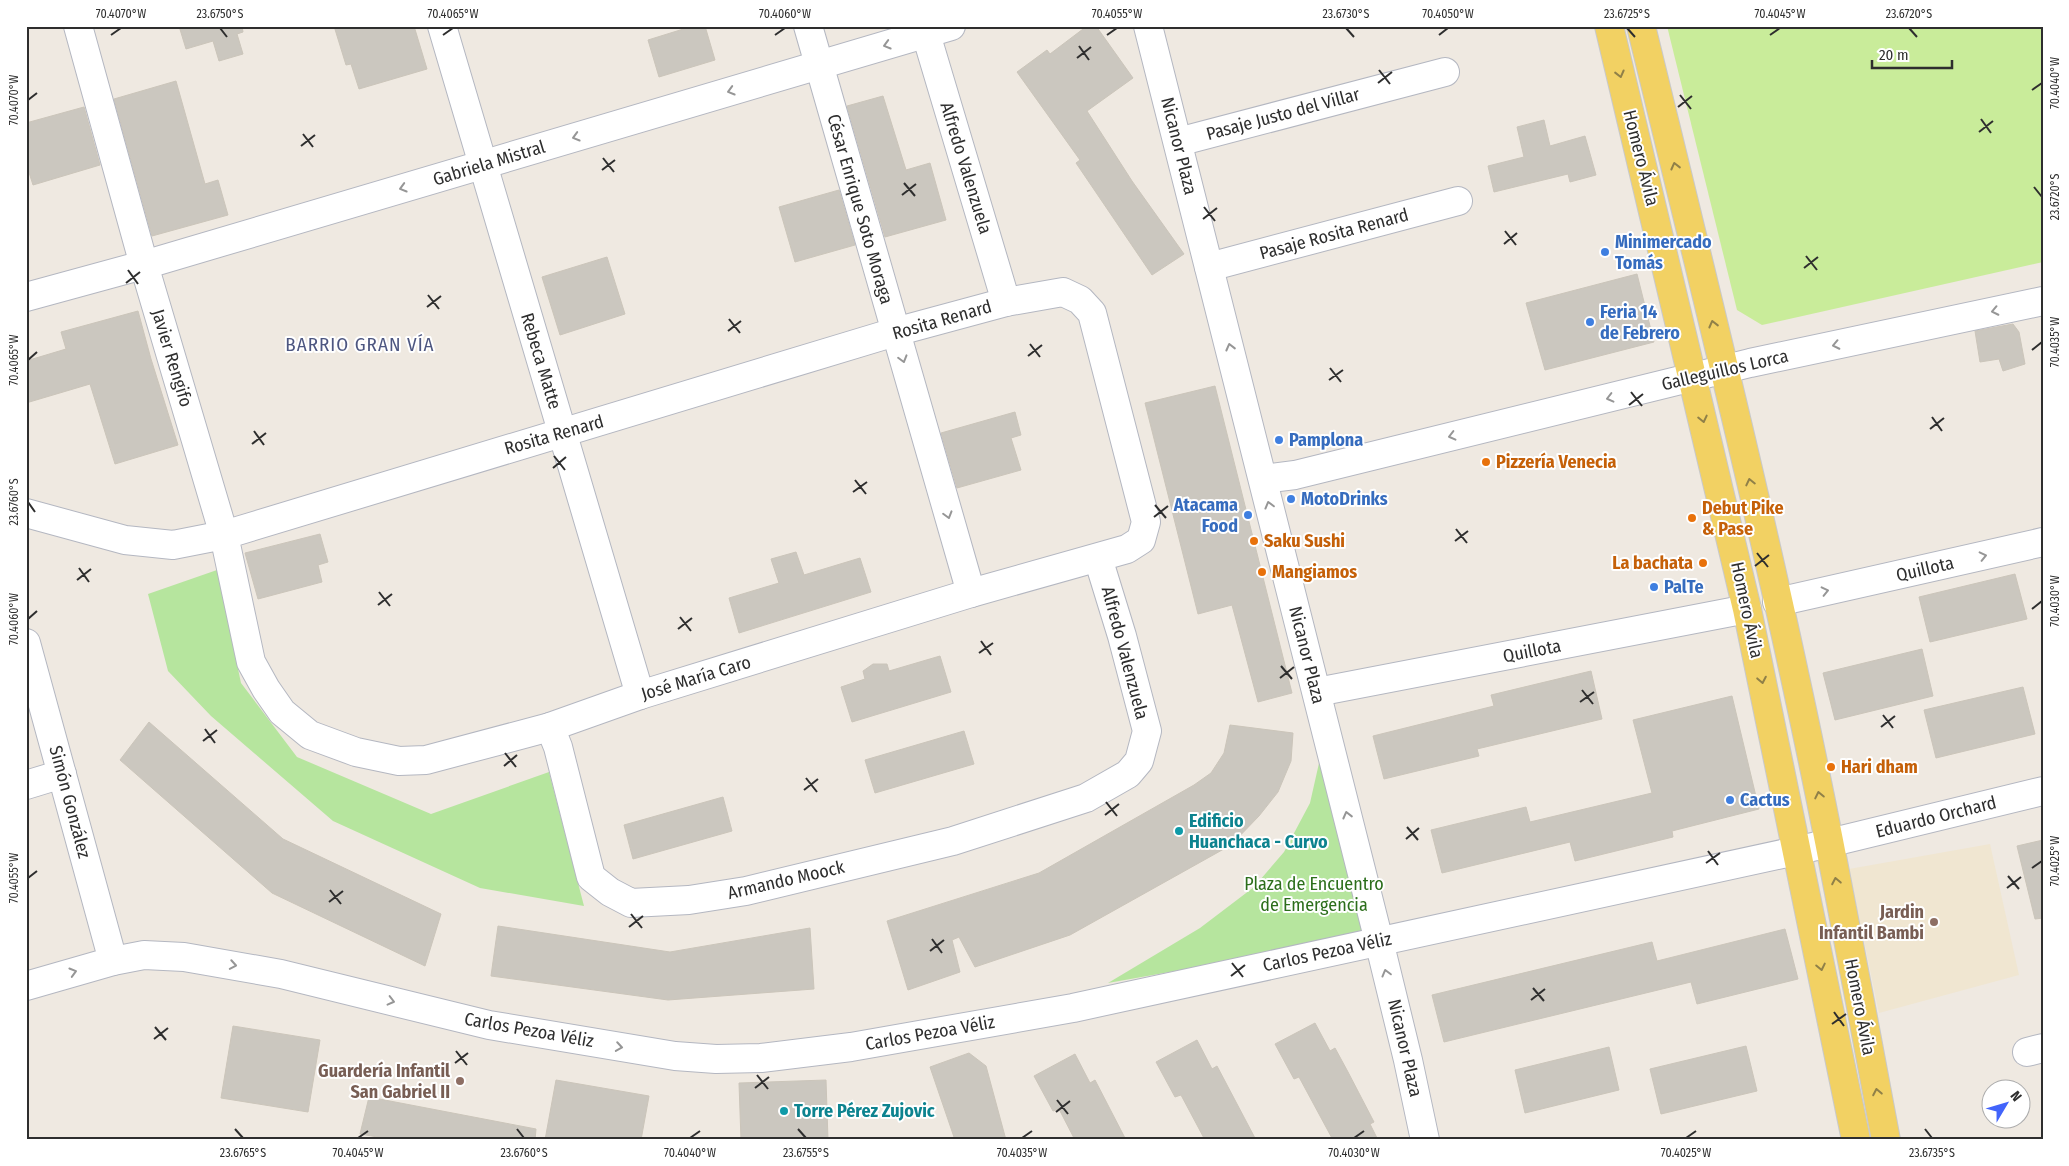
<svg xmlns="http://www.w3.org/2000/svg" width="2069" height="1166" font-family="'Fira Sans Condensed',sans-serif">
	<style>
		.education { fill: #f0e6d1 }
		.green { fill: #b6e59e }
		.pitch { fill: #c9ec9a }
		.building { fill: #cbc7bf; stroke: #cbc5ba }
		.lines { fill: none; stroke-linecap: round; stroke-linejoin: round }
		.minor-casing { stroke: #b4b7c1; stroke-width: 30 }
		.major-casing { stroke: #c9c9c9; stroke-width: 30 }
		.minor { stroke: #fff; stroke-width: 28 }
		.major { stroke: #f2d163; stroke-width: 28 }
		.oneway { stroke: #969696 }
		.oneway2 { stroke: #908048 }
		.ticks { fill: none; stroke: #2e2e2e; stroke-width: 2 }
		.shop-dot { fill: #3f7fe0; stroke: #fff; stroke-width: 2 }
		.food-dot { fill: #e8710a; stroke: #fff; stroke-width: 2 }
		.culture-dot { fill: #0f9aa8; stroke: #fff; stroke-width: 2 }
		.education-dot { fill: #8d6e63; stroke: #fff; stroke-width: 2 }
		.labels { text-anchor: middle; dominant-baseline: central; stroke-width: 4; stroke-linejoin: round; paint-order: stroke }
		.street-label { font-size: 18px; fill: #2e2e2e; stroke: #fff }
		.shop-label { font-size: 18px; font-weight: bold; fill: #366cbe; stroke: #fff; text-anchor: start }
		.food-label { font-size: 18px; font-weight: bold; fill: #c56008; stroke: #fff; text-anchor: start }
		.culture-label { font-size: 18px; font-weight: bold; fill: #0d838f; stroke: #fff; text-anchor: start }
		.park-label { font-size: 18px; fill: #2c6e1b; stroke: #fff }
		.education-label { font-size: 18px; font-weight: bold; fill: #785e54; stroke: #fff; text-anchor: end }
		.neighbourhood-label { font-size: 19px; letter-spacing: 1px; fill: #4d5680; stroke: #fff }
		.neatline { fill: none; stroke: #2e2e2e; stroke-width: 2 }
		.ticks-label { font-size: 12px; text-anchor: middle; fill: #2e2e2e }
	</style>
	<rect width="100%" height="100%" fill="#efe9e1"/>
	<path class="education" d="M 1990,844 L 2019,975 L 1879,1013 L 1849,869 Z"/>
	<g class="green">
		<path d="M 217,570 L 241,683 L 297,757 L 431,814 L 549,772 L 584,906 L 480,888 L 333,821 L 211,716 L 168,671 L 148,594 Z"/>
		<path d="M 1324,741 L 1373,918 L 1360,938 L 1108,983 L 1200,928 L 1254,887 L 1284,852 L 1310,803 Z"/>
	</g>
	<path class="pitch" d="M 1667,26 L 2043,26 L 2043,262 L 1762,325 L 1737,310 Z"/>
	<g class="building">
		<path d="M 179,26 L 242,26 L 243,32 L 237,34 L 243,54 L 219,61 L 213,41 L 186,49 Z"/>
		<path d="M 334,26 L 414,26 L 427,69 L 359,89 L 351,64 L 346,65 Z"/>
		<path d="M 693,26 L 705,26 L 715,60 L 659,77 L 648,40 Z"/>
		<path d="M 1087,26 L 1096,26 L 1133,78 L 1087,111 L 1132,181 L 1184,254 L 1152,275 L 1076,163 L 1080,160 L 1017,72 L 1047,50 L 1050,54 Z"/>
		<path d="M 176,81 L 205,184 L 218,180 L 228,215 L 152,236 L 114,99 Z"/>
		<path d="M 883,96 L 906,170 L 930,163 L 946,220 L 885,237 L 847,106 Z"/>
		<path d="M 84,107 L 100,165 L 33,185 L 26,163 L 26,123 Z"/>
		<path d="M 1544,120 L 1550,146 L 1585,136 L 1596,175 L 1570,182 L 1568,174 L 1494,192 L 1488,166 L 1524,157 L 1517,127 Z"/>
		<path d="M 839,190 L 855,245 L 795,262 L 779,207 Z"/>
		<path d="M 607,257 L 625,314 L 560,335 L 542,277 Z"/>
		<path d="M 1637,274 L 1654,342 L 1545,370 L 1526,303 Z"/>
		<path d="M 138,311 L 151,359 L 178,445 L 115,464 L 90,384 L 26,403 L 26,361 L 66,349 L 61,332 Z"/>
		<path d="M 2013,324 L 2019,332 L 2025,364 L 2003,371 L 1999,359 L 1980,362 L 1975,331 Z"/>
		<path d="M 1215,386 L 1292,693 L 1258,702 L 1232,605 L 1198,614 L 1145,403 Z"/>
		<path d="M 1015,412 L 1021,435 L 1011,438 L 1021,470 L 957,488 L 941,433 Z"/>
		<path d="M 320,534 L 328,562 L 318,565 L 322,582 L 258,599 L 245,553 Z"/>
		<path d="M 796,552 L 804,575 L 860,558 L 871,592 L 739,633 L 729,598 L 779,583 L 771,559 Z"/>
		<path d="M 2015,574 L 2027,619 L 1930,642 L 1919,597 Z"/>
		<path d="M 1922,649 L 1933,696 L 1835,720 L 1823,673 Z"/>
		<path d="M 940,656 L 951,692 L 852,722 L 841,687 L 865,679 L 863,671 L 873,664 L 887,664 L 889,671 Z"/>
		<path d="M 1591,671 L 1602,719 L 1477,749 L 1479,756 L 1384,779 L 1373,736 L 1494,706 L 1491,695 Z"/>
		<path d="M 2023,687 L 2035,734 L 1936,758 L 1924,710 Z"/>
		<path d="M 1732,696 L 1759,809 L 1672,831 L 1673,837 L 1575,861 L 1570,842 L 1442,873 L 1431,830 L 1526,807 L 1530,822 L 1652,793 L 1633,720 Z"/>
		<path d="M 149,722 L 283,839 L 441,914 L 425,966 L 272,893 L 120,760 Z"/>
		<path d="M 1230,725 L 1293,733 L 1291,761 L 1278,792 L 1259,816 L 1231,845 L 1070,935 L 975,967 L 959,937 L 952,940 L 960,972 L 908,990 L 887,921 L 1039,873 L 1194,785 L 1211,773 L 1224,753 Z"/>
		<path d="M 964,731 L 974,764 L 875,793 L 865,760 Z"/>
		<path d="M 723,797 L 732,831 L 633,859 L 624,825 Z"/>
		<path d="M 2043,840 L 2043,918 L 2035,919 L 2017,846 Z"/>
		<path d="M 498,926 L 670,952 L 810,928 L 814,989 L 668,1000 L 491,976 Z"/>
		<path d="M 1785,929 L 1798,979 L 1697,1004 L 1691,982 L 1444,1042 L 1432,995 L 1652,942 L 1657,961 Z"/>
		<path d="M 1315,1023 L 1330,1051 L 1335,1048 L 1348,1072 L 1374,1122 L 1370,1124 L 1378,1140 L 1333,1140 L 1299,1077 L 1294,1079 L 1275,1044 Z"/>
		<path d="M 233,1026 L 320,1040 L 308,1112 L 221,1098 Z"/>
		<path d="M 1197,1040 L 1212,1069 L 1217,1066 L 1256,1140 L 1205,1140 L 1181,1095 L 1175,1097 L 1156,1062 Z"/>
		<path d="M 1746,1046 L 1757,1091 L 1661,1114 L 1650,1069 Z"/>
		<path d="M 1609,1047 L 1619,1090 L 1525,1113 L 1515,1070 Z"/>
		<path d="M 969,1053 L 986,1066 L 1006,1140 L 955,1140 L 930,1067 Z"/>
		<path d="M 1075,1054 L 1090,1083 L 1095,1080 L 1126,1140 L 1075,1140 L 1059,1109 L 1053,1111 L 1034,1076 Z"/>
		<path d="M 556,1080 L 649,1096 L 641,1140 L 545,1140 Z"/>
		<path d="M 826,1080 L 828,1140 L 741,1140 L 739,1083 Z"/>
		<path d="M 369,1097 L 536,1129 L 535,1140 L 395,1140 L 360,1134 Z"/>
	</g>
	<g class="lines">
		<defs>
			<g id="minor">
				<path d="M 442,26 L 640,695"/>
				<path d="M 808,26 L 971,593"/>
				<path d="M 1148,26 L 1379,941 L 1408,1060 L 1425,1140"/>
				<path d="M 926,34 L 1006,302"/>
				<path d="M 1178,142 L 1445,72"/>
				<path d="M 1209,267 L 1458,201"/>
				<path d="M 26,297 L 154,262 L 951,26"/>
				<path d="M 1263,479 L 1295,475 L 1750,363 L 2043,301"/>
				<path d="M 26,513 L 125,540 L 173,545 L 224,535 L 895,332 L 1006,302 L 1063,292 L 1080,300 L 1092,313 L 1146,522 L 1141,540 L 1127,549 L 971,593 L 640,695 L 550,727 L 426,760 L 399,761 L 356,752 L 310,735 L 282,712 L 266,689 L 251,662 L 224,535 L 144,265 L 78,26"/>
				<path d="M 1777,602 L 2043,542"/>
				<path d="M 26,643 L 113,961"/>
				<path d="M 1317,692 L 1747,609"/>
				<path d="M 550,727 L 558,747 L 591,877 L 610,892 L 631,903 L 689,900 L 746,891 L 953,841 L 1086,798 L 1128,774 L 1139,761 L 1147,731 L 1122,636 L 1098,558"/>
				<path d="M 26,785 L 62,774"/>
				<path d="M 26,986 L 113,961 L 144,955 L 184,957 L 281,974 L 489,1025 L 675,1056 L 716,1059 L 761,1058 L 851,1047 L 1073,1008 L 1796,851 L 2043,791"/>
				<path d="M 2027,1052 L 2043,1048"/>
			</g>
			<g id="major">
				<path d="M 1609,26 L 1747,609 L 1856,1140"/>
				<path d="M 1641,26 C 1707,297 1775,568 1829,841 C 1849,941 1867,1040 1886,1140"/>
			</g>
		</defs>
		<use href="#minor" class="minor-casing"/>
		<use href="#major" class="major-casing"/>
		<use href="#minor" class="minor"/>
		<use href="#major" class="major"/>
	</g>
	<defs><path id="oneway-chevron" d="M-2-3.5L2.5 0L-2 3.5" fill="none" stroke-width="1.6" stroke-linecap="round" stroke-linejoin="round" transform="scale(1.25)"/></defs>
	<g class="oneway">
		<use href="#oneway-chevron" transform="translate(887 45) rotate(164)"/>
		<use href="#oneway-chevron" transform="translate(731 91) rotate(164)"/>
		<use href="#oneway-chevron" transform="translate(576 137) rotate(164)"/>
		<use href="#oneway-chevron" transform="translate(403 188) rotate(164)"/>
		<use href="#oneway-chevron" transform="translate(1995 311) rotate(168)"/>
		<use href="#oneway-chevron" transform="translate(1836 345) rotate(168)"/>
		<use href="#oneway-chevron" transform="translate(1230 347) rotate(-104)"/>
		<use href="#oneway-chevron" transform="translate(903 359) rotate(74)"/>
		<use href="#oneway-chevron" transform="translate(1610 398) rotate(166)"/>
		<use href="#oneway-chevron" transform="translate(1452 436) rotate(166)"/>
		<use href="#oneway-chevron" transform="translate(1269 505) rotate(-105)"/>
		<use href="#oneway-chevron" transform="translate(948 515) rotate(74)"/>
		<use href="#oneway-chevron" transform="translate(1983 556) rotate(-13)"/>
		<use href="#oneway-chevron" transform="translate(1825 591) rotate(-13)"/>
		<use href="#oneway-chevron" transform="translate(1347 815) rotate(-104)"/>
		<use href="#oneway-chevron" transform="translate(233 965) rotate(10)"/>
		<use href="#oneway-chevron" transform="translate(73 972) rotate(-16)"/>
		<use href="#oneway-chevron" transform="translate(1386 973) rotate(-105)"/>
		<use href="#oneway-chevron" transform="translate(391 1001) rotate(14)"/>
		<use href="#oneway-chevron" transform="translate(619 1047) rotate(9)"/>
	</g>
	<g class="oneway2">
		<use href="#oneway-chevron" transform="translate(1620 74) rotate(76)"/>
		<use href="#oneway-chevron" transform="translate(1675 166) rotate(-104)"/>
		<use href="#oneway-chevron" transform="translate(1713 324) rotate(-104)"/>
		<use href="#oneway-chevron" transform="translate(1703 419) rotate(77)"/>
		<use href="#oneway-chevron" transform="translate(1750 482) rotate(-103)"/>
		<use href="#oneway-chevron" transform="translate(1762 680) rotate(79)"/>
		<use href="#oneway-chevron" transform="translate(1819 795) rotate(-102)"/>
		<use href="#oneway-chevron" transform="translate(1836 881) rotate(-101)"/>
		<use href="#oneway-chevron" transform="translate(1821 967) rotate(78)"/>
		<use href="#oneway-chevron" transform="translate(1877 1092) rotate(-101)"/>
	</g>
	<path class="ticks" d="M 220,28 L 227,37M 1346,28 L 1354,37M 1627,28 L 1635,37M 1909,28 L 1917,37M 111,35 L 121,28M 443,35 L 453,28M 775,35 L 785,28M 1107,35 L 1117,28M 1439,35 L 1448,28M 1770,35 L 1780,28M 1079,46 L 1089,60M 1077,58 L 1091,47M 1379,70 L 1390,84M 1378,83 L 1392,72M 2032,90 L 2042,83M 1680,95 L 1691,109M 28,100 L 37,93M 1678,107 L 1692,96M 1981,119 L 1991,133M 1979,132 L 1993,121M 303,134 L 313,147M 301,146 L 315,135M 603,158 L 614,172M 602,170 L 615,160M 904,183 L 915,196M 2034,187 L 2042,197M 902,195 L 916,184M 1204,207 L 1215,221M 1203,219 L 1217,208M 1505,231 L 1516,245M 1504,244 L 1517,233M 1806,256 L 1817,270M 1804,268 L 1818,257M 128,270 L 138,284M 126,283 L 140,272M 428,295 L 439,309M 427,307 L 441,296M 729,319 L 740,333M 728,331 L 741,321M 1030,344 L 1040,357M 2032,350 L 2042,342M 1028,356 L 1042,345M 28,360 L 37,352M 1330,368 L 1341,382M 1329,380 L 1343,370M 1631,392 L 1642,406M 1629,405 L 1643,394M 1932,417 L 1942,431M 1930,429 L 1944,418M 254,431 L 264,445M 252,444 L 266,433M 554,456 L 565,470M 553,468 L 566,457M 855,480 L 866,494M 853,492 L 867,482M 28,502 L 35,512M 1155,505 L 1166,518M 1154,517 L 1168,506M 1456,529 L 1467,543M 1455,541 L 1468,531M 1757,553 L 1768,567M 1755,566 L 1769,555M 79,568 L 89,582M 77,580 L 91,569M 379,592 L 390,606M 378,605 L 392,594M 2032,609 L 2042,601M 680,617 L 691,631M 28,619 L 37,611M 678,629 L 692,618M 981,641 L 991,655M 979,653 L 993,643M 1281,666 L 1292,679M 1280,678 L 1294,667M 1582,690 L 1593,704M 1580,702 L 1594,692M 1883,715 L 1893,728M 1881,727 L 1895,716M 205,729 L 215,743M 203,741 L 217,730M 505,753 L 516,767M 504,766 L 517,755M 806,778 L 817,792M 804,790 L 818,779M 1106,802 L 1117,816M 1105,815 L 1119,804M 1407,827 L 1418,840M 1406,839 L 1419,828M 1708,851 L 1718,865M 1706,863 L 1720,853M 2032,868 L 2042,861M 2008,876 L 2019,889M 28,878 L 37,871M 2007,888 L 2021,877M 330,890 L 341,904M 329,902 L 343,891M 631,914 L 642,928M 629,927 L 643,916M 932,939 L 942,953M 930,951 L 944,940M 1232,963 L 1243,977M 1231,976 L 1245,965M 1533,988 L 1544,1001M 1531,1000 L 1545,989M 1834,1012 L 1844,1026M 1832,1024 L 1846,1014M 155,1027 L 166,1040M 154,1039 L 168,1028M 456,1051 L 467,1065M 455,1063 L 468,1053M 757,1075 L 768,1089M 755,1088 L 769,1077M 1057,1100 L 1068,1114M 1056,1112 L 1070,1101M 235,1129 L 243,1138M 517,1129 L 524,1138M 798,1129 L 806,1138M 1925,1129 L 1932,1138M 358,1138 L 368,1131M 690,1138 L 700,1131M 1022,1138 L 1032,1131M 1354,1138 L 1364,1131M 1686,1138 L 1696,1131"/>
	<g class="shop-dot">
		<circle cx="1605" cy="252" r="5"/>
		<circle cx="1590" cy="322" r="5"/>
		<circle cx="1279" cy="440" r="5"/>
		<circle cx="1291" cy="499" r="5"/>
		<circle cx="1248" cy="515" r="5"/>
		<circle cx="1654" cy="587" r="5"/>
		<circle cx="1730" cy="800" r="5"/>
	</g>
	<g class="food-dot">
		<circle cx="1486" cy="462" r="5"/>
		<circle cx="1692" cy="518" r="5"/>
		<circle cx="1254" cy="541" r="5"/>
		<circle cx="1703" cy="563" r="5"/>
		<circle cx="1262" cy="572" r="5"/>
		<circle cx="1831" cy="767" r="5"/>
	</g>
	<g class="culture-dot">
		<circle cx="1179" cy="831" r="5"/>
		<circle cx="784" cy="1111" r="5"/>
	</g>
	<g class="education-dot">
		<circle cx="1934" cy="922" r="5"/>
		<circle cx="460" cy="1081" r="5"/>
	</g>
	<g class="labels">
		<g class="street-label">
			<text transform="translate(1283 114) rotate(-15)">Pasaje Justo del Villar</text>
			<text transform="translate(1179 146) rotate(76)">Nicanor Plaza</text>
			<text transform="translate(1641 158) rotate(76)">Homero Ávila</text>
			<text transform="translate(489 163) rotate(-17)">Gabriela Mistral</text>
			<text transform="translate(966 168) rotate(73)">Alfredo Valenzuela</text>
			<text transform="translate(860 209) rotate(74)">César Enrique Soto Moraga</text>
			<text transform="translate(1334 234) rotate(-15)">Pasaje Rosita Renard</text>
			<text transform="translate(942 320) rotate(-16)">Rosita Renard</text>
			<text transform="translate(172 358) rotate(73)">Javier Rengifo</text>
			<text transform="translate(541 361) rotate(73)">Rebeca Matte</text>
			<text transform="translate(1725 370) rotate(-13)">Galleguillos Lorca</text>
			<text transform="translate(554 435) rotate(-16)">Rosita Renard</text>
			<text transform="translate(1925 569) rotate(-13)">Quillota</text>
			<text transform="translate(1747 610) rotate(78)">Homero Ávila</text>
			<text transform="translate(1532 651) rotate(-11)">Quillota</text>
			<text transform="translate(1125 653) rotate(75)">Alfredo Valenzuela</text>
			<text transform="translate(1307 655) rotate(76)">Nicanor Plaza</text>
			<text transform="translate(696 678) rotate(-17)">José María Caro</text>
			<text transform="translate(70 802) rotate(75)">Simón González</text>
			<text transform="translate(1936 817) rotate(-14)">Eduardo Orchard</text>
			<text transform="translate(786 880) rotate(-13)">Armando Moock</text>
			<text transform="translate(1327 952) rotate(-12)">Carlos Pezoa Véliz</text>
			<text transform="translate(1860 1007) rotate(79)">Homero Ávila</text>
			<text transform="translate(529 1030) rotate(10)">Carlos Pezoa Véliz</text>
			<text transform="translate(930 1033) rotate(-10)">Carlos Pezoa Véliz</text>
			<text transform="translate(1405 1048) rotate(77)">Nicanor Plaza</text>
		</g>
		<g class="shop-label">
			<text x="1615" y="242">Minimercado<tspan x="1615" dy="21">Tomás</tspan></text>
			<text x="1600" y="312">Feria 14<tspan x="1600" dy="21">de Febrero</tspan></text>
			<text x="1289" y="440">Pamplona</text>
			<text x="1301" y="499">MotoDrinks</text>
			<text x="1238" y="505" text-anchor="end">Atacama<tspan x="1238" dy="21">Food</tspan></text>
			<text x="1664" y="587">PalTe</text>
			<text x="1740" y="800">Cactus</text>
		</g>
		<g class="food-label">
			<text x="1496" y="462">Pizzería Venecia</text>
			<text x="1702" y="508">Debut Pike<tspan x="1702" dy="21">&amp; Pase</tspan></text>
			<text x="1264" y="541">Saku Sushi</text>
			<text x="1693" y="563" text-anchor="end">La bachata</text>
			<text x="1272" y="572">Mangiamos</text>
			<text x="1841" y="767">Hari dham</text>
		</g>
		<g class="culture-label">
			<text x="1189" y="821">Edificio<tspan x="1189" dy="21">Huanchaca - Curvo</tspan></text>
			<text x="794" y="1111">Torre Pérez Zujovic</text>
		</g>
		<g class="park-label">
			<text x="1314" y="884">Plaza de Encuentro<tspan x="1314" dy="21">de Emergencia</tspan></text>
		</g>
		<g class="education-label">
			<text x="1924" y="912">Jardin<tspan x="1924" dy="21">Infantil Bambi</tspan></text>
			<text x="450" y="1071">Guardería Infantil<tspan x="450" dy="21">San Gabriel II</tspan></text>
		</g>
		<g class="neighbourhood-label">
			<text x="360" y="344">BARRIO GRAN VÍA</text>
		</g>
	</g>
	<rect width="2069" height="1166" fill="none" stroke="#ffffff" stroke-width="55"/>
	<g transform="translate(2006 1104) rotate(52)"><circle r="24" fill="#ffffff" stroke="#ababab"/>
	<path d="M0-4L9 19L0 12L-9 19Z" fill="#4264fb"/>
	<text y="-8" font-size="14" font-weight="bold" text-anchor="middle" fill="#2e2e2e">N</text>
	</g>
	<path d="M1872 60v8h80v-8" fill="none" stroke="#2e2e2e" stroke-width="2.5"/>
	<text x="1879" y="60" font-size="15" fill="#2e2e2e" stroke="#ffffff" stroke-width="4" paint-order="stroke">20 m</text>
	<rect x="28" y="28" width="2014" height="1110" class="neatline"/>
	<g class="ticks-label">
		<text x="121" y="18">70.4070°W</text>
		<text x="220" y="18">23.6750°S</text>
		<text x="453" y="18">70.4065°W</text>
		<text x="785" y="18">70.4060°W</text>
		<text x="1117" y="18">70.4055°W</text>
		<text x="1346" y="18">23.6730°S</text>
		<text x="1448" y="18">70.4050°W</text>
		<text x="1627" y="18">23.6725°S</text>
		<text x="1780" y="18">70.4045°W</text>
		<text x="1909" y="18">23.6720°S</text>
		<text transform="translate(2055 83) rotate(-90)" y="4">70.4040°W</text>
		<text transform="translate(14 100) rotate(-90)" y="4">70.4070°W</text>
		<text transform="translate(2055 197) rotate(-90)" y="4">23.6720°S</text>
		<text transform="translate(2055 342) rotate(-90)" y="4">70.4035°W</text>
		<text transform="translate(14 360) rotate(-90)" y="4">70.4065°W</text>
		<text transform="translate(14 502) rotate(-90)" y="4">23.6760°S</text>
		<text transform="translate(2055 601) rotate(-90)" y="4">70.4030°W</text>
		<text transform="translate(14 619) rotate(-90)" y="4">70.4060°W</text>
		<text transform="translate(2055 861) rotate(-90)" y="4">70.4025°W</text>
		<text transform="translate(14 878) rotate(-90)" y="4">70.4055°W</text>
		<text x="243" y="1157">23.6765°S</text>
		<text x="358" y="1157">70.4045°W</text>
		<text x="524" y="1157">23.6760°S</text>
		<text x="690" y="1157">70.4040°W</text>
		<text x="806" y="1157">23.6755°S</text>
		<text x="1022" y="1157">70.4035°W</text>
		<text x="1354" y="1157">70.4030°W</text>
		<text x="1686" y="1157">70.4025°W</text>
		<text x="1932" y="1157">23.6735°S</text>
	</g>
</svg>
